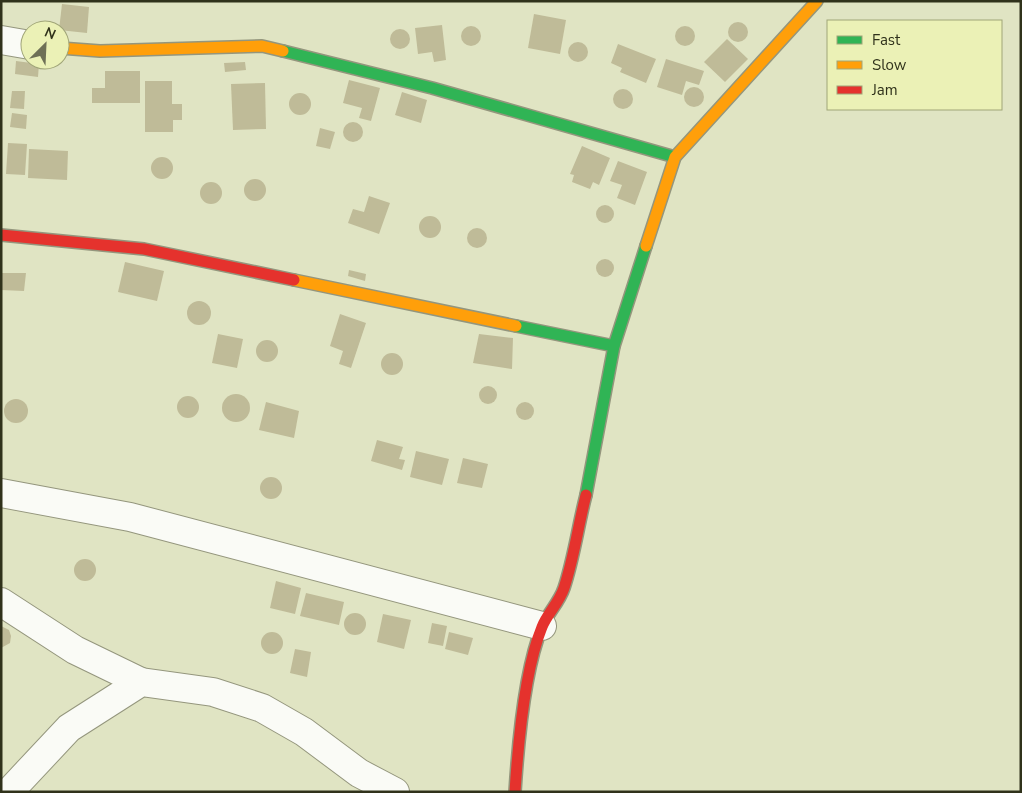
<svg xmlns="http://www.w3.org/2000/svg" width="1022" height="793" font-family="'Nunito Sans',sans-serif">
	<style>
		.building { fill: #bfbb98 }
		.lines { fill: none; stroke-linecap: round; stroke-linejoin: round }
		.street-casing { stroke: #94967d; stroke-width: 30 }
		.fast-casing { stroke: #94967d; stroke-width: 14 }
		.slow-casing { stroke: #94967d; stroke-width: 14 }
		.jam-casing { stroke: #94967d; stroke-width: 14 }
		.street { stroke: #fafbf6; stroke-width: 28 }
		.fast { stroke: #30b455; stroke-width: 11 }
		.slow { stroke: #ff9f0a; stroke-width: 11 }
		.jam { stroke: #e5322d; stroke-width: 11 }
	</style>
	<rect width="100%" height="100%" fill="#e0e4c3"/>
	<g class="building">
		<path d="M 62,4 L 89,7 L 87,33 L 59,30 Z"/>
		<path d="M 534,14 L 566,20 L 560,54 L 528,48 Z"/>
		<circle cx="738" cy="32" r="10"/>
		<path d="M 442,25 L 446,60 L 434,62 L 432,52 L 418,54 L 415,28 Z"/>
		<circle cx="685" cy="36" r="10"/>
		<circle cx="471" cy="36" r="10"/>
		<circle cx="400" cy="39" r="10"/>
		<path d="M 727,39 L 748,59 L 725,82 L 704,62 Z"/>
		<circle cx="578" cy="52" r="10"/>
		<path d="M 618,44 L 656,59 L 646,83 L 620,72 L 622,68 L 611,63 Z"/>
		<path d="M 666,59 L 704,71 L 699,85 L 686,81 L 682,95 L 657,87 Z"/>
		<path d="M 16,61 L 39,64 L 38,77 L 15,74 Z"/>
		<path d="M 245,62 L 246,70 L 225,72 L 224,63 Z"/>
		<path d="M 105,71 L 140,71 L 140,103 L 92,103 L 92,88 L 105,88 Z"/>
		<path d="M 349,80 L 380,88 L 371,121 L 359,118 L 362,108 L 343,103 Z"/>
		<path d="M 145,81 L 172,81 L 172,104 L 182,104 L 182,120 L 173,120 L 173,132 L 145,132 Z"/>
		<path d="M 265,83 L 266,129 L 233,130 L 231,84 Z"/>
		<circle cx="694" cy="97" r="10"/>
		<circle cx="623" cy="99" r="10"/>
		<path d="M 12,91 L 25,91 L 24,109 L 10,108 Z"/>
		<path d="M 402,92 L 427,100 L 421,123 L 395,115 Z"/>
		<circle cx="300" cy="104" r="11"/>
		<path d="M 12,113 L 27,115 L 26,129 L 10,127 Z"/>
		<circle cx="353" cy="132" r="10"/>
		<path d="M 320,128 L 335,132 L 330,149 L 316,146 Z"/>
		<path d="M 8,143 L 27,144 L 25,175 L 6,174 Z"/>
		<path d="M 582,146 L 610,158 L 599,185 L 593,182 L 590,189 L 572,182 L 574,175 L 570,174 Z"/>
		<path d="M 29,149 L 68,151 L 67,180 L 28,178 Z"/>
		<circle cx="162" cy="168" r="11"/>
		<path d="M 618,161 L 647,172 L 635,205 L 617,198 L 622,185 L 610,181 Z"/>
		<circle cx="255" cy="190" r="11"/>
		<circle cx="211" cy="193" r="11"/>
		<path d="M 369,196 L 390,203 L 379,234 L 348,223 L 353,209 L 364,212 Z"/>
		<circle cx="605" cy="214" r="9"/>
		<circle cx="430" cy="227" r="11"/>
		<circle cx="477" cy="238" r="10"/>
		<circle cx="605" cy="268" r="9"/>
		<path d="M 125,262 L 164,271 L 157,301 L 118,292 Z"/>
		<path d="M 349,270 L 366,274 L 365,281 L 348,276 Z"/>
		<path d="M 1,273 L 26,273 L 24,291 L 1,290 Z"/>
		<circle cx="199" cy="313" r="12"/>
		<path d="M 340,314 L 366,323 L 351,368 L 339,364 L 343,351 L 330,346 Z"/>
		<path d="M 218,334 L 243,339 L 237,368 L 212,363 Z"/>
		<path d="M 479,334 L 513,338 L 512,369 L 473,363 Z"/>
		<circle cx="267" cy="351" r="11"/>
		<circle cx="392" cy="364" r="11"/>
		<circle cx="488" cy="395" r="9"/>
		<circle cx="236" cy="408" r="14"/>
		<circle cx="188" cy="407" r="11"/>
		<circle cx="16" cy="411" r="12"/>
		<circle cx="525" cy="411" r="9"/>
		<path d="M 266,402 L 299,411 L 294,438 L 259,430 Z"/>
		<path d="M 377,440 L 403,447 L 399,459 L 405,460 L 402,470 L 371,461 Z"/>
		<path d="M 416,451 L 449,459 L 442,485 L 410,477 Z"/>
		<path d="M 463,458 L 488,464 L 482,488 L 457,483 Z"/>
		<circle cx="271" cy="488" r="11"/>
		<circle cx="85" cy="570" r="11"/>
		<path d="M 276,581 L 301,588 L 295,614 L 270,608 Z"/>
		<path d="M 306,593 L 344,602 L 339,625 L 300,616 Z"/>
		<circle cx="355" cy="624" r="11"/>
		<path d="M 383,614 L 411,620 L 404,649 L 377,642 Z"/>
		<path d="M 432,623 L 447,626 L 443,646 L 428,643 Z"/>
		<path d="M 1,626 L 9,630 L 11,636 L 10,643 L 1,648 Z"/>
		<path d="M 449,632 L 473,638 L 468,655 L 445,649 Z"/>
		<circle cx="272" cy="643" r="11"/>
		<path d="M 295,649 L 311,652 L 307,677 L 290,673 Z"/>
	</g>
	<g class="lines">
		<defs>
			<g id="street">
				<path d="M 1,40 L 30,45"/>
				<path d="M 1,493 L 130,517 L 542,626"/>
				<path d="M 1,602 L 75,650 L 141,682"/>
				<path d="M 9,792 L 69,728 L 141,682 L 213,692 L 262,708 L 304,732 L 359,773 L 395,792"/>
			</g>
			<g id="fast">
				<path d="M 283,51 L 432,88 L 675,157"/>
				<path d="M 516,326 L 614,346"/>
				<path d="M 586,495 L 614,346 L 646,246"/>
			</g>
			<g id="slow">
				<path d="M 60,48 L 100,51 L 262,46 L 283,51"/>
				<path d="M 646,246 L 675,157 L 817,1"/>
				<path d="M 294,280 L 516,326"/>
			</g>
			<g id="jam">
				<path d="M 1,235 L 144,249 L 294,280"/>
				<path d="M 515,792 C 518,744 524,671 542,627 C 547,614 559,603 564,588 C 574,558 578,526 586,495"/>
			</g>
		</defs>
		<use href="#street" class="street-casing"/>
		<use href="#fast" class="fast-casing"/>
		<use href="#slow" class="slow-casing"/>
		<use href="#jam" class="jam-casing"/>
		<use href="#street" class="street"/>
		<use href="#fast" class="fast"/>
		<use href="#slow" class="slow"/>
		<use href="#jam" class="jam"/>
	</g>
	<rect width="1022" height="793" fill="none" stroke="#30321b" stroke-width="5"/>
	<rect x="827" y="20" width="175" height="90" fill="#ebf1b6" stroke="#a0a578"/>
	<rect x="837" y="36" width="25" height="8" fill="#30b455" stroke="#a0a578"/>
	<text x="872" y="45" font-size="15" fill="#30321b">Fast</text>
	<rect x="837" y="61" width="25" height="8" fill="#ff9f0a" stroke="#a0a578"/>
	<text x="872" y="70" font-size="15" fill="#30321b">Slow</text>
	<rect x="837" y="86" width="25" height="8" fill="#e5322d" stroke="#a0a578"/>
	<text x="872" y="95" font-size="15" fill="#30321b">Jam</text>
	<g transform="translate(45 45) rotate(24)"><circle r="24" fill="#ebf1b6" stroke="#a0a578"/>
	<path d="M0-4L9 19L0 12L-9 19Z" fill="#6e7056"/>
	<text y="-8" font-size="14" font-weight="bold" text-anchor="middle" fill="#30321b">N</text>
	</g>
</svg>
